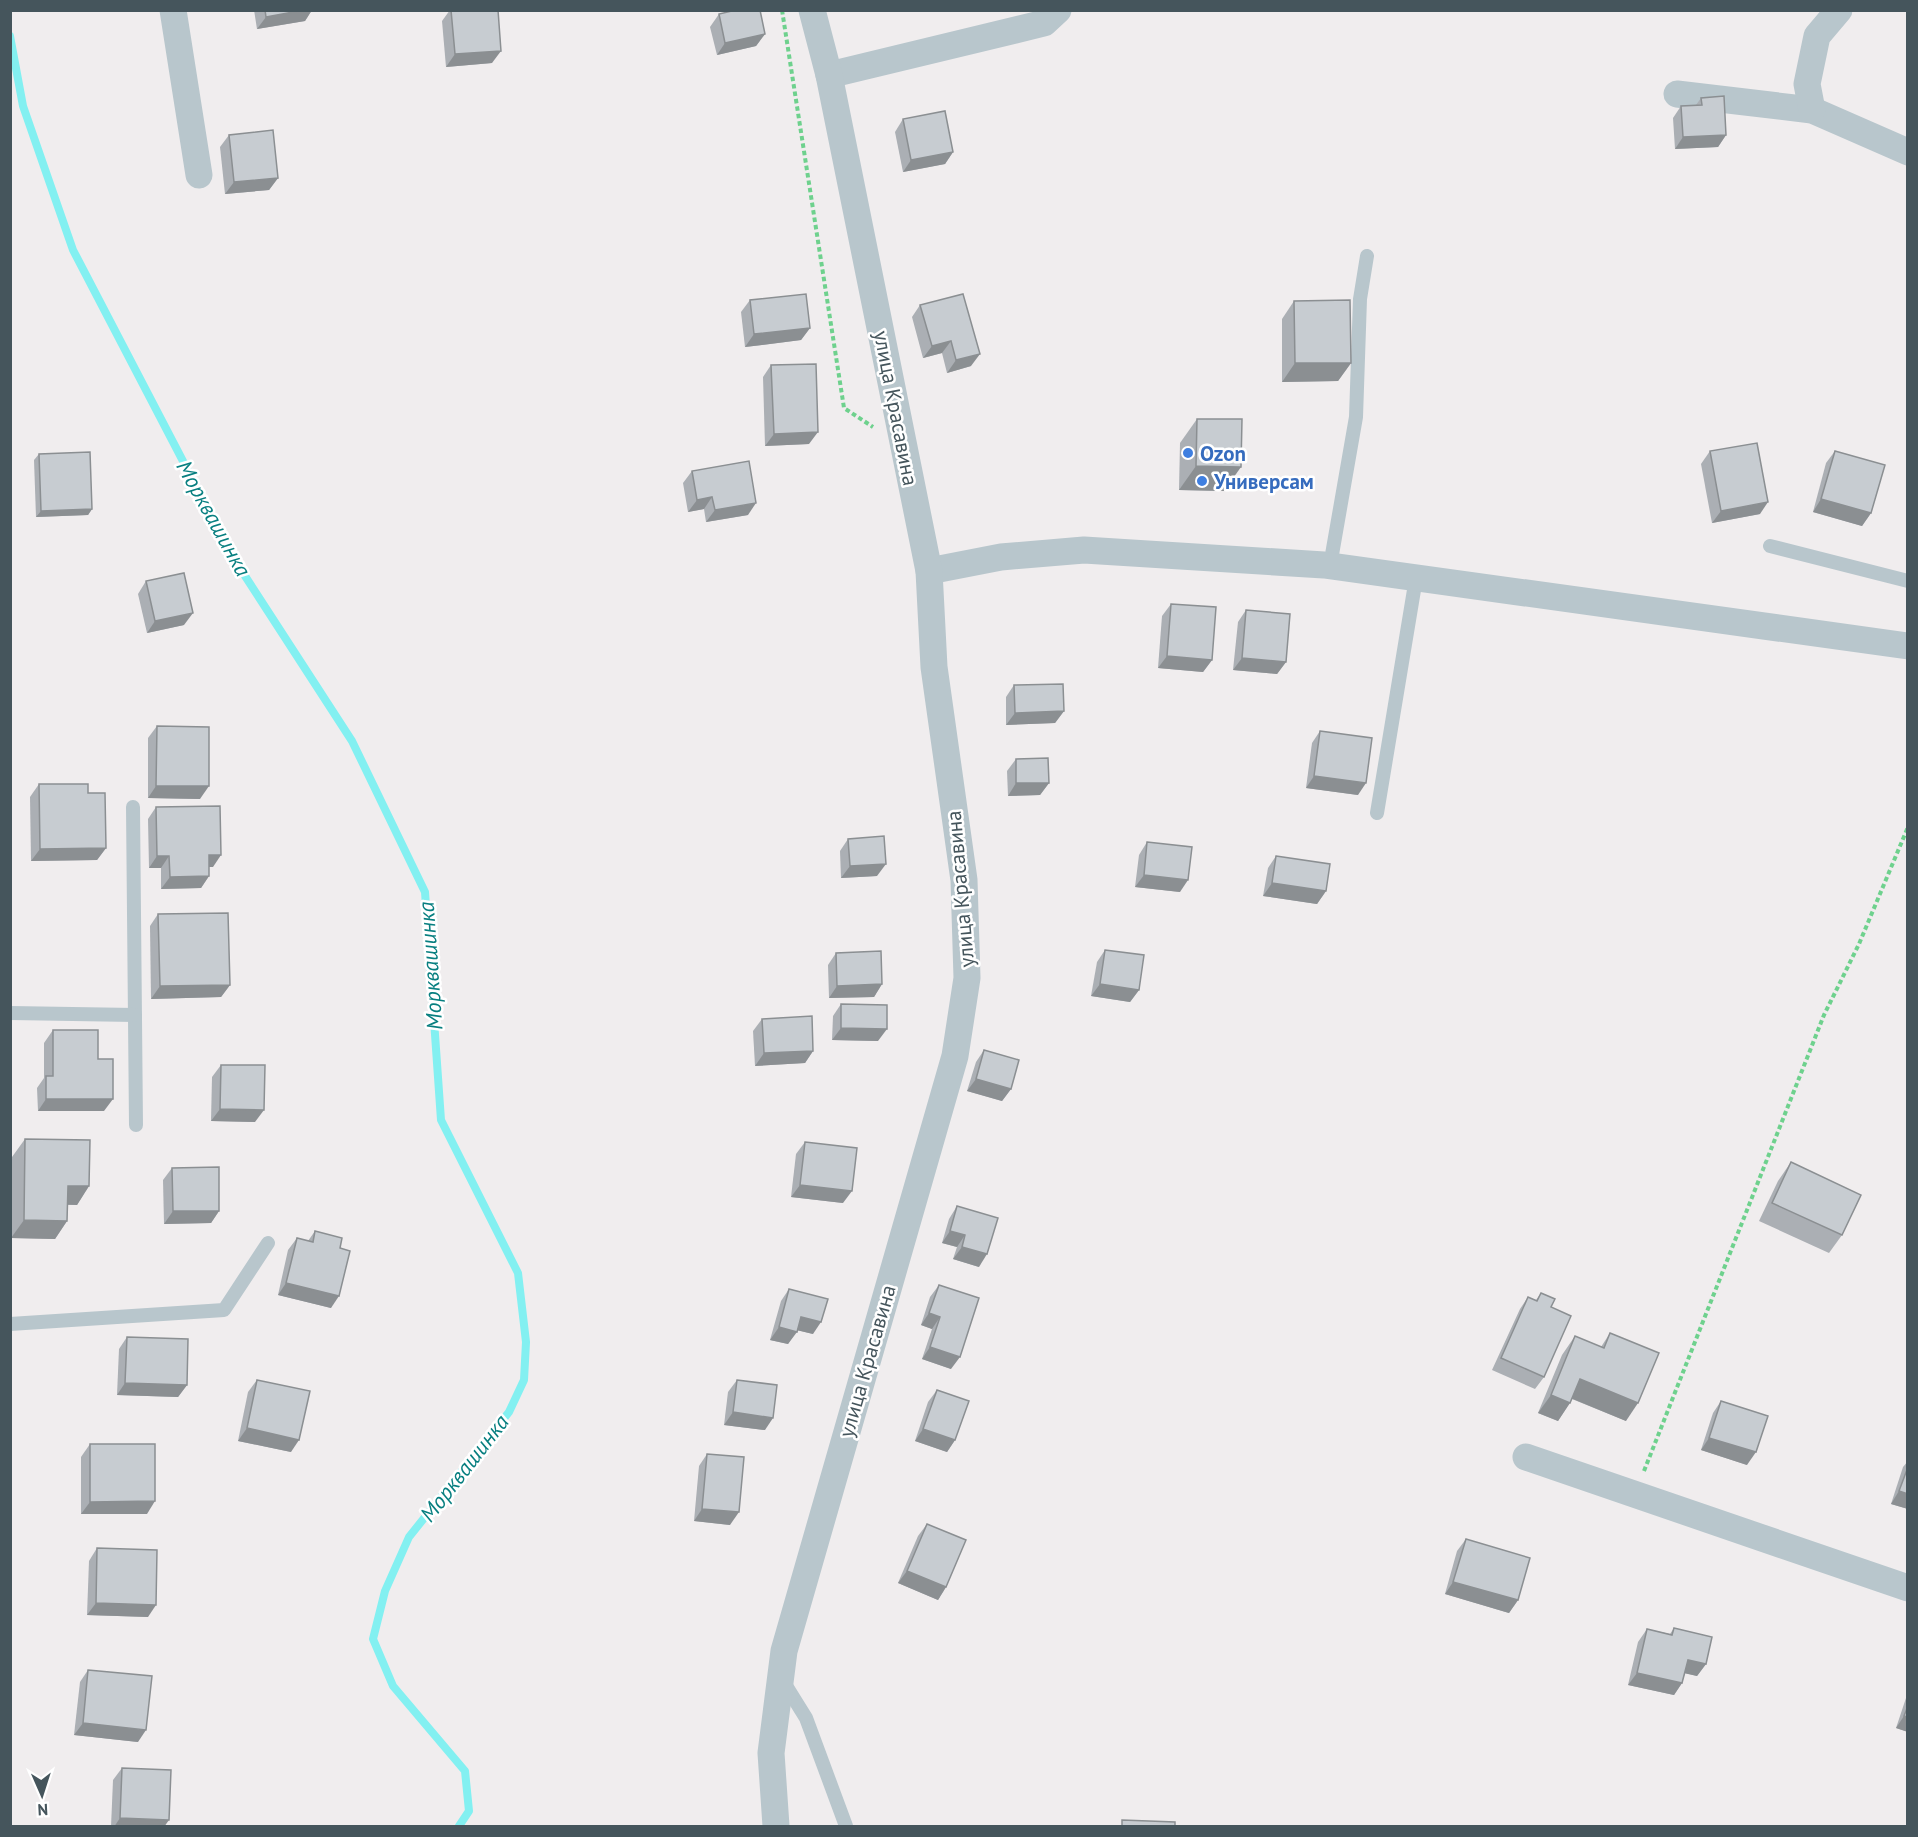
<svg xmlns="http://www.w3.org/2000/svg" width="1918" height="1837" font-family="'PT Sans',sans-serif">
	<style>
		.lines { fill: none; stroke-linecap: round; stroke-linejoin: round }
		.stream { stroke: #83f0f1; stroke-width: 8 }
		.path { stroke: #6ed18d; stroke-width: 4; stroke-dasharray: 4.5 3; stroke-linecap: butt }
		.lane { stroke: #b8c6cc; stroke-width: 14 }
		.street { stroke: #b8c6cc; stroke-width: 27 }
		.wall { fill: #abafb4 }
		.shaded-wall { fill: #8b8f92 }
		.building { fill: #c7ccd1; stroke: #8b8f92; stroke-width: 1.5 }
		.shop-dot { fill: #3f7fe0; stroke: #fff; stroke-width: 2 }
		.labels { text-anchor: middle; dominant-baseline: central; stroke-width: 5; stroke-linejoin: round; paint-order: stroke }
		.street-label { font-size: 21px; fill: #45555c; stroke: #fff }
		.shop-label { font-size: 21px; font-weight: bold; fill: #366cbe; stroke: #fff; text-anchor: start }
		.water-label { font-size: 22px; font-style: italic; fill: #087f80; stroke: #fff }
	</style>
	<rect width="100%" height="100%" fill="#f0edee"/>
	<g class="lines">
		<path class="stream" d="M 10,36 L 23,106 L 73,250 L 234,559 L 352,741 L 425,892 L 441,1120 L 518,1273 L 526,1342 L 524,1380 L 509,1412 L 409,1537 L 385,1591 L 373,1639 L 393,1686 L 465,1771 L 469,1811 L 459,1826"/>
		<g class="path">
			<path d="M 782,10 L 844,408 L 873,427"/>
			<path d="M 1644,1471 L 1824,1015 L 1859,944 L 1908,827"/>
		</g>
		<g class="lane">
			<path d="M 1770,546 L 1908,581"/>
			<path d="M 1330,566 L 1356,417 L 1360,299 L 1367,256"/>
			<path d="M 133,807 L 136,1125"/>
			<path d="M 1377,813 L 1416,578"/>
			<path d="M 10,1013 L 135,1015"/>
			<path d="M 10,1324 L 224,1310 L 268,1243"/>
			<path d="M 783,1681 L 806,1718 L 846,1826"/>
		</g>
		<g class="street">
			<path d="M 173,10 L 199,175"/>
			<path d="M 829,75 L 1044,23 L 1058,10"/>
			<path d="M 1677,94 L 1812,110 L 1908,152"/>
			<path d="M 1812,110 L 1807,84 L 1817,36 L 1839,10"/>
			<path d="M 929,571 L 1001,557 L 1084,550 L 1324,565 L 1908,646"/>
			<path d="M 1526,1457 L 1908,1588"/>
			<path d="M 776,1826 L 771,1753 L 784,1651 L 955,1056 L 967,978 L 964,880 L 934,667 L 929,571 L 829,75 L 812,10"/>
		</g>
	</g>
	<g class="wall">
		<path d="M 254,10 L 312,10 L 305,21 L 257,29 Z"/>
		<path d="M 450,10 L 498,10 L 492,63 L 446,67 L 442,21 Z"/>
		<path d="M 719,14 L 765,34 L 756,46 L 717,55 L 710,27 Z"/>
		<path d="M 1701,98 L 1726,135 L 1718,147 L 1675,149 L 1673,118 L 1681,106 L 1696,105 Z"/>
		<path d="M 903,119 L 953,152 L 945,164 L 903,172 L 895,132 Z"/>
		<path d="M 229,135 L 278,178 L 269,190 L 225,194 L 220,147 Z"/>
		<path d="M 750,300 L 810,328 L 801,340 L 745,347 L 741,312 Z"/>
		<path d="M 1294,301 L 1351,363 L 1338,381 L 1282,382 L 1282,319 Z"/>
		<path d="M 920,305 L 971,366 L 947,373 L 942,353 L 923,358 L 912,317 Z"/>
		<path d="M 771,365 L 809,444 L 765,446 L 763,377 Z"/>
		<path d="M 1197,419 L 1224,491 L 1179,490 L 1180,443 Z"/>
		<path d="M 1710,451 L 1760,514 L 1712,523 L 1701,464 Z"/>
		<path d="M 1835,451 L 1871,513 L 1862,526 L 1813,512 L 1826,463 Z"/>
		<path d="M 39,454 L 92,509 L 88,515 L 36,517 L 34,460 Z"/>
		<path d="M 692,471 L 748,515 L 706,522 L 704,509 L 688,512 L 683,483 Z"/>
		<path d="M 146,581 L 184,625 L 147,633 L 138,594 Z"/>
		<path d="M 1171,604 L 1212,660 L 1203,672 L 1158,668 L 1162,616 Z"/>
		<path d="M 1246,610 L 1286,662 L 1277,674 L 1233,670 L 1238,622 Z"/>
		<path d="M 1014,685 L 1064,711 L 1055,723 L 1006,725 L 1006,697 Z"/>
		<path d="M 157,726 L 200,799 L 148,798 L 148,738 Z"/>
		<path d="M 1320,731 L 1358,795 L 1306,788 L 1312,743 Z"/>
		<path d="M 1016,759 L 1049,783 L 1040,795 L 1008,796 L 1007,771 Z"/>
		<path d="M 39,784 L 88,793 L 106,848 L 97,860 L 31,861 L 30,797 Z"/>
		<path d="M 156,807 L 213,867 L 209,867 L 209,876 L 201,888 L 161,889 L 161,868 L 149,868 L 148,819 Z"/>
		<path d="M 848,839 L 877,876 L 841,878 L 840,851 Z"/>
		<path d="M 1147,842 L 1180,892 L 1135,887 L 1139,855 Z"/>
		<path d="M 1276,856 L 1326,891 L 1317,904 L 1263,896 L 1268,868 Z"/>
		<path d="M 158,914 L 230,985 L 221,997 L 151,999 L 150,926 Z"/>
		<path d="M 1105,950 L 1139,990 L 1130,1002 L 1091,996 L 1097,962 Z"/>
		<path d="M 836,953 L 882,984 L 874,997 L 829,998 L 828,965 Z"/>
		<path d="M 841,1004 L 878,1041 L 832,1040 L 833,1016 Z"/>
		<path d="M 762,1019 L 813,1051 L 805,1063 L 755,1066 L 753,1031 Z"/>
		<path d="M 53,1030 L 98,1059 L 104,1111 L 38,1111 L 37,1088 L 44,1078 L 44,1043 Z"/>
		<path d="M 984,1050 L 1011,1089 L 1002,1101 L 967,1091 L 976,1062 Z"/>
		<path d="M 221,1065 L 255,1122 L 211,1121 L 212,1077 Z"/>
		<path d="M 25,1139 L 89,1186 L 77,1205 L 68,1205 L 67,1221 L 55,1239 L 11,1238 L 12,1157 Z"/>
		<path d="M 805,1142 L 843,1203 L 791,1197 L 796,1154 Z"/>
		<path d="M 1791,1162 L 1842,1235 L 1829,1253 L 1759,1221 L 1778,1181 Z"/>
		<path d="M 172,1168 L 219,1211 L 211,1223 L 164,1224 L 163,1180 Z"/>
		<path d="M 957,1206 L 979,1267 L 953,1259 L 957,1247 L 942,1243 L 949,1219 Z"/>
		<path d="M 315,1231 L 340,1248 L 331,1308 L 278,1295 L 288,1250 L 297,1238 L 308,1241 Z"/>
		<path d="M 939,1285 L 951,1369 L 922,1359 L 932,1329 L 921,1325 L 930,1297 Z"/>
		<path d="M 789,1289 L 813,1334 L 797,1330 L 788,1344 L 770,1340 L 781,1301 Z"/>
		<path d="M 1541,1293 L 1551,1307 L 1544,1377 L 1535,1389 L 1492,1370 L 1520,1309 L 1528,1297 L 1536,1300 Z"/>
		<path d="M 1610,1333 L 1626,1421 L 1572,1399 L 1558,1421 L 1538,1413 L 1562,1355 L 1575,1336 L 1601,1347 Z"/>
		<path d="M 127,1337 L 187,1385 L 178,1397 L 117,1395 L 119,1349 Z"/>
		<path d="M 257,1380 L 291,1452 L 238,1441 L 248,1392 Z"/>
		<path d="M 737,1380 L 765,1430 L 724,1425 L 728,1392 Z"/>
		<path d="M 937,1390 L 955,1440 L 947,1452 L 915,1441 L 928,1402 Z"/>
		<path d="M 1721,1401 L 1747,1465 L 1701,1450 L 1713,1413 Z"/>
		<path d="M 90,1444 L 147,1514 L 81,1514 L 81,1457 Z"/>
		<path d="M 707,1454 L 730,1525 L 694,1521 L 699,1466 Z"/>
		<path d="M 1908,1461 L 1908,1509 L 1891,1504 L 1903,1467 Z"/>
		<path d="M 927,1524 L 946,1587 L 938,1600 L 898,1583 L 918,1536 Z"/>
		<path d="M 1466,1539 L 1518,1600 L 1509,1613 L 1445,1594 L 1457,1551 Z"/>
		<path d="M 97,1548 L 148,1617 L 87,1615 L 89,1561 Z"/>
		<path d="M 1674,1628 L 1706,1664 L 1697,1676 L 1685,1673 L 1682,1683 L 1674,1695 L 1628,1685 L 1638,1642 L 1647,1629 L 1670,1634 Z"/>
		<path d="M 88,1670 L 138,1742 L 74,1735 L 80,1682 Z"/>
		<path d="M 1908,1692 L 1908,1732 L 1896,1728 Z"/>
		<path d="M 122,1768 L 164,1827 L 111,1827 L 113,1780 Z"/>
	</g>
	<g class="shaded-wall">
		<path d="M 304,10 L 312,10 L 305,21 L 257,29 L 266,17 Z"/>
		<path d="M 765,34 L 756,46 L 717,55 L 725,43 Z"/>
		<path d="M 501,51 L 492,63 L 446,67 L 455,54 Z"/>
		<path d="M 1726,135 L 1718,147 L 1675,149 L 1683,137 Z"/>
		<path d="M 953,152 L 945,164 L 903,172 L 911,160 Z"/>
		<path d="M 278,178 L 269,190 L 225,194 L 234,182 Z"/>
		<path d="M 810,328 L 801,340 L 745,347 L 754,334 Z"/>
		<path d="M 951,341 L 942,353 L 923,358 L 932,346 Z"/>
		<path d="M 980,354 L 971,366 L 947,373 L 956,360 Z"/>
		<path d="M 1295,363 L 1351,363 L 1338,381 L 1282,382 Z"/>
		<path d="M 818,432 L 809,444 L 765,446 L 774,434 Z"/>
		<path d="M 1196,466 L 1241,467 L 1224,491 L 1179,490 Z"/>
		<path d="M 712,497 L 704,509 L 688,512 L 697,500 Z"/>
		<path d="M 1821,499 L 1871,513 L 1862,526 L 1813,512 Z"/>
		<path d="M 1768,502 L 1760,514 L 1712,523 L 1721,511 Z"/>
		<path d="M 756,503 L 748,515 L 706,522 L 715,510 Z"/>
		<path d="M 92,509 L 88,515 L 36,517 L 41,511 Z"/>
		<path d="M 193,613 L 184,625 L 147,633 L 155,621 Z"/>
		<path d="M 1167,656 L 1212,660 L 1203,672 L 1158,668 Z"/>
		<path d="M 1242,658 L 1286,662 L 1277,674 L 1233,670 Z"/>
		<path d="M 1064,711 L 1055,723 L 1006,725 L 1015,713 Z"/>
		<path d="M 1314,776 L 1366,783 L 1358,795 L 1306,788 Z"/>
		<path d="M 1016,783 L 1049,783 L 1040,795 L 1008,796 Z"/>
		<path d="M 156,786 L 209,786 L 200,799 L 148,798 Z"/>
		<path d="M 106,848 L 97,860 L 31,861 L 40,849 Z"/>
		<path d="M 209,855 L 221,855 L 213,867 L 200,867 Z"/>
		<path d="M 157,856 L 169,856 L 161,868 L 149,868 Z"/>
		<path d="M 886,864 L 877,876 L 841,878 L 850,866 Z"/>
		<path d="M 1144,875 L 1188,880 L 1180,892 L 1135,887 Z"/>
		<path d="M 209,876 L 201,888 L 161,889 L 170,877 Z"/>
		<path d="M 1272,883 L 1326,891 L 1317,904 L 1263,896 Z"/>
		<path d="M 882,984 L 874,997 L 829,998 L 837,986 Z"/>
		<path d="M 1100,984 L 1139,990 L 1130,1002 L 1091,996 Z"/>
		<path d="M 230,985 L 221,997 L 151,999 L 160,986 Z"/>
		<path d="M 841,1028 L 887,1029 L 878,1041 L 832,1040 Z"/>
		<path d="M 813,1051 L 805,1063 L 755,1066 L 764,1053 Z"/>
		<path d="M 976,1079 L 1011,1089 L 1002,1101 L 967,1091 Z"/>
		<path d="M 46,1099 L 113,1099 L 104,1111 L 38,1111 Z"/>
		<path d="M 220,1109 L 264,1110 L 255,1122 L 211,1121 Z"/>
		<path d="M 800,1185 L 852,1191 L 843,1203 L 791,1197 Z"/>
		<path d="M 68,1186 L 89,1186 L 77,1205 L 55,1204 Z"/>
		<path d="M 173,1211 L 219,1211 L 211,1223 L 164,1224 Z"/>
		<path d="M 24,1220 L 67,1221 L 55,1239 L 11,1238 Z"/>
		<path d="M 950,1231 L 965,1235 L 957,1247 L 942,1243 Z"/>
		<path d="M 962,1247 L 987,1254 L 979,1267 L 953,1259 Z"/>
		<path d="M 286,1283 L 339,1296 L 331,1308 L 278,1295 Z"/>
		<path d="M 929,1313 L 940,1317 L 932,1329 L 921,1325 Z"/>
		<path d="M 801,1317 L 821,1322 L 813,1334 L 792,1329 Z"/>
		<path d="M 779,1327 L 797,1332 L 788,1344 L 770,1340 Z"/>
		<path d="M 930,1347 L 960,1357 L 951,1369 L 922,1359 Z"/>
		<path d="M 1580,1379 L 1638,1403 L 1626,1421 L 1568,1397 Z"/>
		<path d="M 125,1383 L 187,1385 L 178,1397 L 117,1395 Z"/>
		<path d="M 1551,1395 L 1570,1403 L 1558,1421 L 1538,1413 Z"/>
		<path d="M 733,1412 L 773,1418 L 765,1430 L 724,1425 Z"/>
		<path d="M 247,1428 L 299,1440 L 291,1452 L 238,1441 Z"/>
		<path d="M 923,1429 L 955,1440 L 947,1452 L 915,1441 Z"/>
		<path d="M 1709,1438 L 1756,1452 L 1747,1465 L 1701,1450 Z"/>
		<path d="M 1899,1491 L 1908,1494 L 1908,1509 L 1891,1504 Z"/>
		<path d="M 155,1501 L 147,1514 L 81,1514 L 90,1502 Z"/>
		<path d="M 702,1509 L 739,1512 L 730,1525 L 694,1521 Z"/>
		<path d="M 907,1571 L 946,1587 L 938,1600 L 898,1583 Z"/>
		<path d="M 1453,1582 L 1518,1600 L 1509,1613 L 1445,1594 Z"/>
		<path d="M 96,1603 L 156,1605 L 148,1617 L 87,1615 Z"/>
		<path d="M 1688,1660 L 1706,1664 L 1697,1676 L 1679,1672 Z"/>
		<path d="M 1637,1673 L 1682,1683 L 1674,1695 L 1628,1685 Z"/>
		<path d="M 1904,1716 L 1908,1717 L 1908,1732 L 1896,1728 Z"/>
		<path d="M 83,1723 L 146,1730 L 138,1742 L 74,1735 Z"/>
		<path d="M 120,1818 L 169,1820 L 164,1827 L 114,1827 Z"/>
	</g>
	<g class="building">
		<path d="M 265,10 L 304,10 L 266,17 Z"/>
		<path d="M 451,10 L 498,10 L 501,51 L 455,54 Z"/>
		<path d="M 736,10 L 760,10 L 765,34 L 725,43 L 719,14 Z"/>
		<path d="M 1724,96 L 1726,135 L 1683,137 L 1681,106 L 1702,105 L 1701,98 Z"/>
		<path d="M 945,111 L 953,152 L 911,160 L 903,119 Z"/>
		<path d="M 273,130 L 278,178 L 234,182 L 229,135 Z"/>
		<path d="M 806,294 L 810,328 L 754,334 L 750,300 Z"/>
		<path d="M 963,294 L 980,354 L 956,360 L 951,341 L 932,346 L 920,305 Z"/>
		<path d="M 1350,300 L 1351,363 L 1295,363 L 1294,301 Z"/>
		<path d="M 816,364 L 818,432 L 774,434 L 771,365 Z"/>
		<path d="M 1197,419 L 1242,419 L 1241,467 L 1196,466 Z"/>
		<path d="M 1757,443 L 1768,502 L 1721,511 L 1710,451 Z"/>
		<path d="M 1835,451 L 1885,465 L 1871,513 L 1821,499 Z"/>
		<path d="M 90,452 L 92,509 L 41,511 L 39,454 Z"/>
		<path d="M 749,461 L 756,503 L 715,510 L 712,497 L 697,500 L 692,471 Z"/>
		<path d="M 184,573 L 193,613 L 155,621 L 146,581 Z"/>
		<path d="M 1171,604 L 1216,607 L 1212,660 L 1167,656 Z"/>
		<path d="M 1246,610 L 1290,614 L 1286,662 L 1242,658 Z"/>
		<path d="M 1063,684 L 1064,711 L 1015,713 L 1014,685 Z"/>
		<path d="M 157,726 L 209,727 L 209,786 L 156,786 Z"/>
		<path d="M 1320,731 L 1372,738 L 1366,783 L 1314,776 Z"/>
		<path d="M 1048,758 L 1049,783 L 1016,783 L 1016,759 Z"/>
		<path d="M 39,784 L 88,784 L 88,793 L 105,793 L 106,848 L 40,849 Z"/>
		<path d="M 220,806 L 221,855 L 209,855 L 209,876 L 170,877 L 169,856 L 157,856 L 156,807 Z"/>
		<path d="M 884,836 L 886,864 L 850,866 L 848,839 Z"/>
		<path d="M 1147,842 L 1192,847 L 1188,880 L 1144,875 Z"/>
		<path d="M 1276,856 L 1330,864 L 1326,891 L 1272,883 Z"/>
		<path d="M 228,913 L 230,985 L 160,986 L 158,914 Z"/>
		<path d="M 1105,950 L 1144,955 L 1139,990 L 1100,984 Z"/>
		<path d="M 881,951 L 882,984 L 837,986 L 836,953 Z"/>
		<path d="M 841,1004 L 887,1005 L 887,1029 L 841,1028 Z"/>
		<path d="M 812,1016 L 813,1051 L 764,1053 L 762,1019 Z"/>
		<path d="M 53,1030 L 98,1030 L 98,1059 L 113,1059 L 113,1099 L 46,1099 L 46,1076 L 53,1076 Z"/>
		<path d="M 984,1050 L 1019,1060 L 1011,1089 L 976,1079 Z"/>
		<path d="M 221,1065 L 265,1065 L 264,1110 L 220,1109 Z"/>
		<path d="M 25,1139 L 90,1140 L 89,1186 L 68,1186 L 67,1221 L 24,1220 Z"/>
		<path d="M 805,1142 L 857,1148 L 852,1191 L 800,1185 Z"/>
		<path d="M 1791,1162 L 1861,1195 L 1842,1235 L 1772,1203 Z"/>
		<path d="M 219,1167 L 219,1211 L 173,1211 L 172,1168 Z"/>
		<path d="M 957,1206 L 998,1218 L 987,1254 L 962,1247 L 965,1235 L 950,1231 Z"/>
		<path d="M 315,1231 L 342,1238 L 340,1248 L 350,1251 L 339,1296 L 286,1283 L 297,1238 L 313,1242 Z"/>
		<path d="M 939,1285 L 979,1298 L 960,1357 L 930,1347 L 940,1317 L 929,1313 Z"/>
		<path d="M 789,1289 L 828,1299 L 821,1322 L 801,1317 L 797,1332 L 779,1327 Z"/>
		<path d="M 1541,1293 L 1555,1299 L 1551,1307 L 1571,1316 L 1544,1377 L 1501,1358 L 1528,1297 L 1537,1301 Z"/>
		<path d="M 1610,1333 L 1659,1353 L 1638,1403 L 1580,1379 L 1570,1403 L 1551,1395 L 1575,1336 L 1604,1348 Z"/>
		<path d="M 127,1337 L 188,1339 L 187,1385 L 125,1383 Z"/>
		<path d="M 257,1380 L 310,1391 L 299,1440 L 247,1428 Z"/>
		<path d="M 737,1380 L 777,1385 L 773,1418 L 733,1412 Z"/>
		<path d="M 937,1390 L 969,1401 L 955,1440 L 923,1429 Z"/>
		<path d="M 1721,1401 L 1768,1416 L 1756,1452 L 1709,1438 Z"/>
		<path d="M 90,1444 L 155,1444 L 155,1501 L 90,1502 Z"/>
		<path d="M 707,1454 L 744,1457 L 739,1512 L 702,1509 Z"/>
		<path d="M 1908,1467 L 1908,1494 L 1899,1491 Z"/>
		<path d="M 927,1524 L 966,1540 L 946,1587 L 907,1571 Z"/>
		<path d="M 1466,1539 L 1530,1558 L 1518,1600 L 1453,1582 Z"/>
		<path d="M 97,1548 L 157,1550 L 156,1605 L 96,1603 Z"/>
		<path d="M 1674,1628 L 1712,1637 L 1706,1664 L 1688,1660 L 1682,1683 L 1637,1673 L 1647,1629 L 1672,1635 Z"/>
		<path d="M 88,1670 L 152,1676 L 146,1730 L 83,1723 Z"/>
		<path d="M 1908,1706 L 1908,1717 L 1904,1716 Z"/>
		<path d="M 122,1768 L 171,1770 L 169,1820 L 120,1818 Z"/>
		<path d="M 1122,1820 L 1175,1822 L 1175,1827 L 1122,1827 Z"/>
	</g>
	<g class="shop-dot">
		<circle cx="1188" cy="453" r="6"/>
		<circle cx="1202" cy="481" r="6"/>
	</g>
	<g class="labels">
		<g class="street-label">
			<text transform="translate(896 408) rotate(79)">улица Красавина</text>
			<text transform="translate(960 889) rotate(-95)">улица Красавина</text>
			<text transform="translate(867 1361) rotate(-74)">улица Красавина</text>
		</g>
		<g class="shop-label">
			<text x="1200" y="453">Ozon</text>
			<text x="1214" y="481">Универсам</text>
		</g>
		<g class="water-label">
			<text transform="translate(214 518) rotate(61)">Морквашинка</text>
			<text transform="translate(430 966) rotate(-94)">Морквашинка</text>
			<text transform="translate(464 1468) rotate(-52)">Морквашинка</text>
		</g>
	</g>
	<rect width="1918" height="1837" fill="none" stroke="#45555c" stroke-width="24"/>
	<g transform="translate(42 1795) rotate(177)" stroke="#ffffff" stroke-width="4.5" paint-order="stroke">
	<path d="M0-4.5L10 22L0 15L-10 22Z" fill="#45555c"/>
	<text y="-9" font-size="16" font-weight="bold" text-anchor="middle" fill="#45555c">N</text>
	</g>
</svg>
